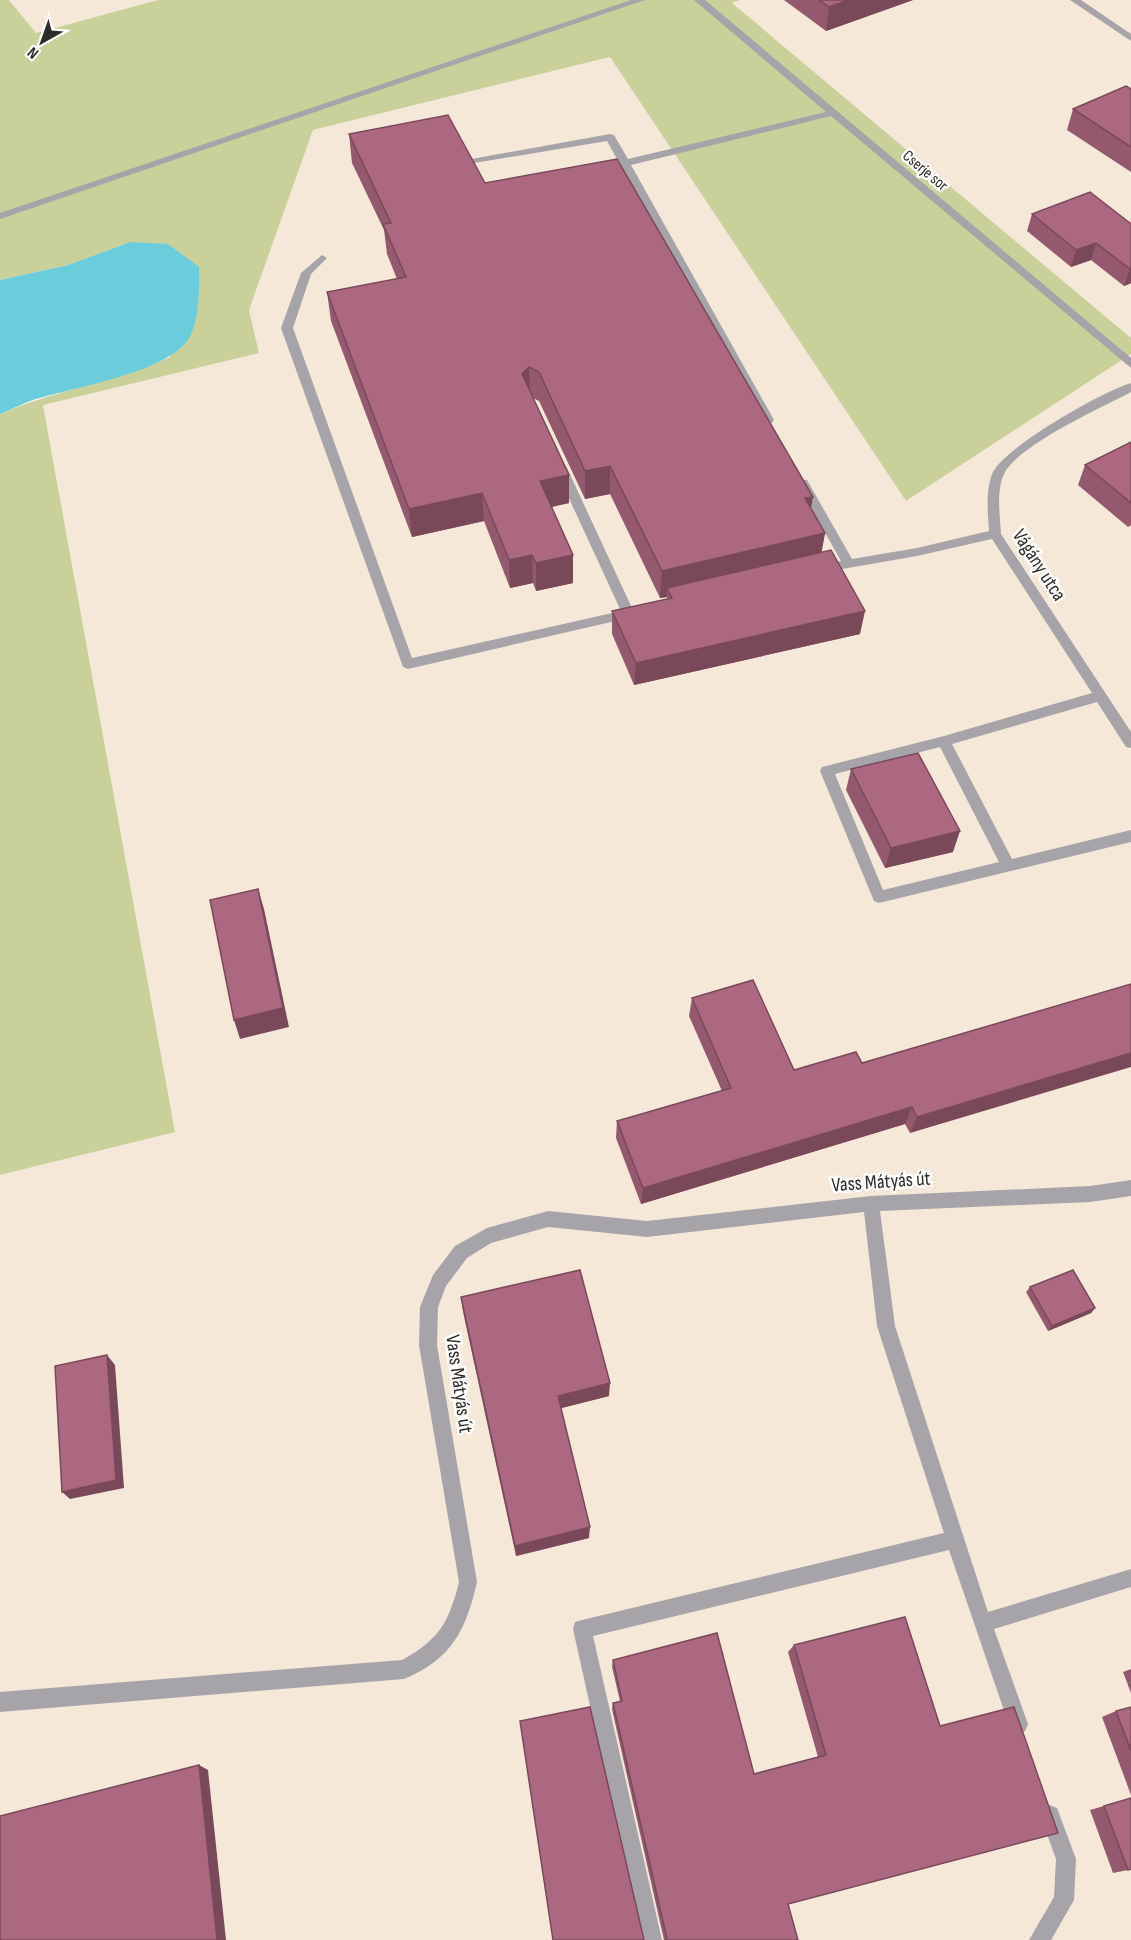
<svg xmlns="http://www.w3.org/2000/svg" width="1131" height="1940" font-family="'Sofia Sans Condensed',sans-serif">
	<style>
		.built { fill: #f5e8d9 }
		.green { fill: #c9d099 }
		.water { fill: #6bccdc }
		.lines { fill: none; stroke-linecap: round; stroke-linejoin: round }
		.minor { fill: #a7a4a9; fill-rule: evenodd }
		.wall { fill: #95596f }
		.shaded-wall { fill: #79495a }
		.building { fill: #ad6881; stroke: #79495a; stroke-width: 1.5 }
		.labels { text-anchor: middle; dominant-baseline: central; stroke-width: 5; stroke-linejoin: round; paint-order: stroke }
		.far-street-label { font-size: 16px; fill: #2e2c28; stroke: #fff }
		.street-label { font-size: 20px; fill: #2e2c28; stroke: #fff }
	</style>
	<rect width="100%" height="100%" fill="#fcf4eb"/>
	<g class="built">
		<path d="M 9,0 L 158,0 L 36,33 Z"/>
		<path d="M 740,0 L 1131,0 L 1131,338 L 732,3 Z"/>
		<path d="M 610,57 L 906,501 L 1131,354 L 1131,1940 L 0,1940 L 0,1175 L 175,1131 L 43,404 L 259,353 L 249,310 L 313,130 Z"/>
	</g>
	<path class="green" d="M 0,0 L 9,0 L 36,33 L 158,0 L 740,0 L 732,3 L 1131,338 L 1131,354 L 906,501 L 610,57 L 313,130 L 249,310 L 259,353 L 43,405 L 175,1132 L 0,1175 L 0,414 C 55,390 115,382 170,357 L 130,242 L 68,265 L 0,280 Z"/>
	<path class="water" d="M 130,242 L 168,244 L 199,267 C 199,290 200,315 190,336 C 172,373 68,388 30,401 C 20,405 10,410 0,414 L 0,280 L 68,265 Z"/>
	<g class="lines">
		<g class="minor">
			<path d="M 631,0 L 645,0 L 0,219 L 0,213 Z"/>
			<path d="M 694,0 L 705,0 L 1131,358 L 1131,368 L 831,116 L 631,165 L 774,420 L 772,423 L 764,423 L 607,141 L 462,165 L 462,161 L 466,160 L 610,134 L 614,135 L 628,159 L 826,112 Z"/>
			<path d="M 1070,0 L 1081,0 L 1131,34 L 1131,41 Z"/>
			<path d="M 322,255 L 327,258 L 311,274 L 293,328 L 412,658 L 621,611 L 555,468 L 561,464 L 567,468 L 632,608 L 638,613 L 637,616 L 408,669 L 403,667 L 281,328 L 301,273 Z"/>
			<path d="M 1131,383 L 1131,392 C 1101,408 1018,445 1004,474 C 996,492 1000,515 1001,534 L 1131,732 L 1131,748 L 1126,747 L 1097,702 L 952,744 L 1012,859 L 1131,830 L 1131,842 L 879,903 L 874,901 L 820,771 L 822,767 L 944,736 L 1092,693 L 992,539 L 917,556 L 819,573 L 813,569 L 815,566 L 841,561 L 797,483 L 799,480 L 807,480 L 852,559 L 917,548 L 989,531 C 988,512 985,490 993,472 C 1005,447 1103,391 1131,383 ZM 940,747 L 999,862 L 883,890 L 835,774 Z"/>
			<path d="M 1131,1180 L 1131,1196 L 1090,1202 L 880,1211 L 895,1326 L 988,1612 L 1131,1569 L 1131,1587 L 994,1629 L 1028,1724 L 1025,1731 L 1018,1734 L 1011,1731 L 949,1550 L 593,1636 L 662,1940 L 642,1940 L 573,1629 L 575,1622 L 582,1620 L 944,1533 L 877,1326 L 864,1212 L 647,1237 L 548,1227 L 491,1243 L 467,1258 L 446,1286 L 438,1307 L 437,1345 L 477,1582 C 466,1630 452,1659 404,1679 L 0,1712 L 0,1692 L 402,1660 C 439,1640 449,1622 459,1582 L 419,1345 L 420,1307 L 433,1275 L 455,1246 L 487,1228 L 548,1211 L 647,1221 L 871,1196 L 1090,1186 Z"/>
			<path d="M 1050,1805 L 1057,1808 L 1076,1859 L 1074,1900 L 1051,1940 L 1029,1940 L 1054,1897 L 1056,1859 L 1040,1815 L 1043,1808 Z"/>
		</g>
	</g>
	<g class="wall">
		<path d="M 784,0 L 913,0 L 826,31 Z"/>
		<path d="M 1131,89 L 1131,172 L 1067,130 L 1073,109 Z"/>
		<path d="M 349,134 L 485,183 L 811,509 L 825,533 L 821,552 L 860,634 L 634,685 L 612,634 L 612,611 L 667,599 L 667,597 L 660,598 L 610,494 L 585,499 L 539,401 L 533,398 L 569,503 L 552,507 L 573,583 L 536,591 L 533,583 L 510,588 L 484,521 L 412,537 L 331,321 L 327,292 L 397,279 L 387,254 L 384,230 L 352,163 Z"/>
		<path d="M 1032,214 L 1131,224 L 1131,283 L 1124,286 L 1091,260 L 1071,267 L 1027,231 Z"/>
		<path d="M 1131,442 L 1131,525 L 1128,527 L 1078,485 L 1085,465 Z"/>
		<path d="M 851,769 L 953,852 L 885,868 L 846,790 Z"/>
		<path d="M 1131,984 L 910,1133 L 905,1124 L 641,1204 L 616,1138 L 617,1121 L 722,1091 L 689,1016 L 692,998 L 794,1070 L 862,1063 Z"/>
		<path d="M 1030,1287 L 1095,1308 L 1091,1313 L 1048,1331 L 1026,1292 Z"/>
		<path d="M 461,1297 L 609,1396 L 561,1408 L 589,1538 L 516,1556 L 463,1312 Z"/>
		<path d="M 905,1617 L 788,1904 L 798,1940 L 664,1940 L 612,1709 L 613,1703 L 620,1701 L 612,1667 L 613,1660 L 754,1774 L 818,1757 L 788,1652 L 794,1645 Z"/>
		<path d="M 1131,1669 L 1131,1693 L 1123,1672 Z"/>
		<path d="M 1131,1707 L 1131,1795 L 1102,1717 L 1116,1711 Z"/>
		<path d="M 1131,1798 L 1128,1870 L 1113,1873 L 1090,1810 Z"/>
	</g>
	<g class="shaded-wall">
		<path d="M 849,0 L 913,0 L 826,31 L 829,7 Z"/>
		<path d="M 1096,243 L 1091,260 L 1071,267 L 1076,250 Z"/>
		<path d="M 1130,269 L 1131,269 L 1131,283 L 1124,286 Z"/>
		<path d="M 529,367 L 530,396 L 522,374 Z"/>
		<path d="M 610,466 L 610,494 L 585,499 L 585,471 Z"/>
		<path d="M 569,475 L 569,503 L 541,509 L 540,481 Z"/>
		<path d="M 482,493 L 484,521 L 412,537 L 409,509 Z"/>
		<path d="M 813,497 L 808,525 L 805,498 Z"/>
		<path d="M 825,533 L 820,561 L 667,588 L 667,597 L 660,598 L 662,571 Z"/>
		<path d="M 532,555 L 533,583 L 510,588 L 509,560 Z"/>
		<path d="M 573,555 L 573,583 L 536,591 L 536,563 Z"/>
		<path d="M 865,611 L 860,634 L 634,685 L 636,663 Z"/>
		<path d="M 960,831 L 953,852 L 885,868 L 891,848 Z"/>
		<path d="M 258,889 L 264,909 L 289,1027 L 240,1039 L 234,1020 Z"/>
		<path d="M 1131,1053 L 1131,1067 L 910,1133 L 917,1117 Z"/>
		<path d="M 912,1107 L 905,1124 L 641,1204 L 643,1188 Z"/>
		<path d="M 1095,1308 L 1091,1313 L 1048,1331 L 1052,1326 Z"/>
		<path d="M 107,1355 L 115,1365 L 124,1488 L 70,1499 L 62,1492 Z"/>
		<path d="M 610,1383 L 609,1396 L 558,1409 L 558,1396 Z"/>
		<path d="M 590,1527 L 589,1538 L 516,1556 L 515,1546 Z"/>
		<path d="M 199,1765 L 208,1770 L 226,1940 L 217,1940 Z"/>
	</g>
	<g class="building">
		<path d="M 819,0 L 849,0 L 829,7 Z"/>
		<path d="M 1126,86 L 1131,89 L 1131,147 L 1073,109 Z"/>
		<path d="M 448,115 L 485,183 L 617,159 L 813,497 L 805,498 L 825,533 L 662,571 L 610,466 L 585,471 L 539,372 L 529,367 L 522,374 L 569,475 L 540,481 L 573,555 L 536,563 L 532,555 L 509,560 L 482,493 L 409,509 L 327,292 L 406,277 L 383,224 L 391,223 L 349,134 Z"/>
		<path d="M 1090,192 L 1131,224 L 1131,269 L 1130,269 L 1096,243 L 1076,250 L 1032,214 Z"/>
		<path d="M 1131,442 L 1131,503 L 1085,465 Z"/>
		<path d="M 831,550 L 865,611 L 636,663 L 612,611 L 672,598 L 667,588 Z"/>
		<path d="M 918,753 L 960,831 L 891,848 L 851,769 Z"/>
		<path d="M 258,889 L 283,1008 L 234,1020 L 210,900 Z"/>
		<path d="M 753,980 L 794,1070 L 856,1052 L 862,1063 L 1131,984 L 1131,1053 L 917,1117 L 912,1107 L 643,1188 L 617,1121 L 731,1088 L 692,998 Z"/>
		<path d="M 580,1270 L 610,1383 L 558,1396 L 590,1527 L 515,1546 L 461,1297 Z"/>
		<path d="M 1073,1270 L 1095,1308 L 1052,1326 L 1030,1287 Z"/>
		<path d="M 107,1355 L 116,1480 L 62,1492 L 55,1366 Z"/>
		<path d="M 905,1617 L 940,1726 L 1014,1707 L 1058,1833 L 788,1904 L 798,1940 L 666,1940 L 667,1939 L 613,1703 L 622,1701 L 613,1660 L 717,1633 L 754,1774 L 826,1755 L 794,1645 Z"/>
		<path d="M 590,1707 L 644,1940 L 553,1940 L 520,1721 Z"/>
		<path d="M 1131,1707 L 1131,1751 L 1116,1711 Z"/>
		<path d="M 199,1765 L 217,1940 L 0,1940 L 0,1816 Z"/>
		<path d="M 1131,1798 L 1131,1869 L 1128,1870 L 1104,1806 Z"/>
	</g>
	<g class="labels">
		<g class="far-street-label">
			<text transform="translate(925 171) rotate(40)">Cserje sor</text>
		</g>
		<g class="street-label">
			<text transform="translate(1039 565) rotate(57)">Vágány utca</text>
			<text transform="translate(881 1182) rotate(-4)">Vass Mátyás út</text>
			<text transform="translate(459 1384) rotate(82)">Vass Mátyás út</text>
		</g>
	</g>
	<g transform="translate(42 42) rotate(220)" stroke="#ffffff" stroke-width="4.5" paint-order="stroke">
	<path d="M0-4.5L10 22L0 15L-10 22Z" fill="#2e2c28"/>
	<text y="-9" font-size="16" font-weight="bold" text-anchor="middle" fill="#2e2c28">N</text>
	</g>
</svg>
